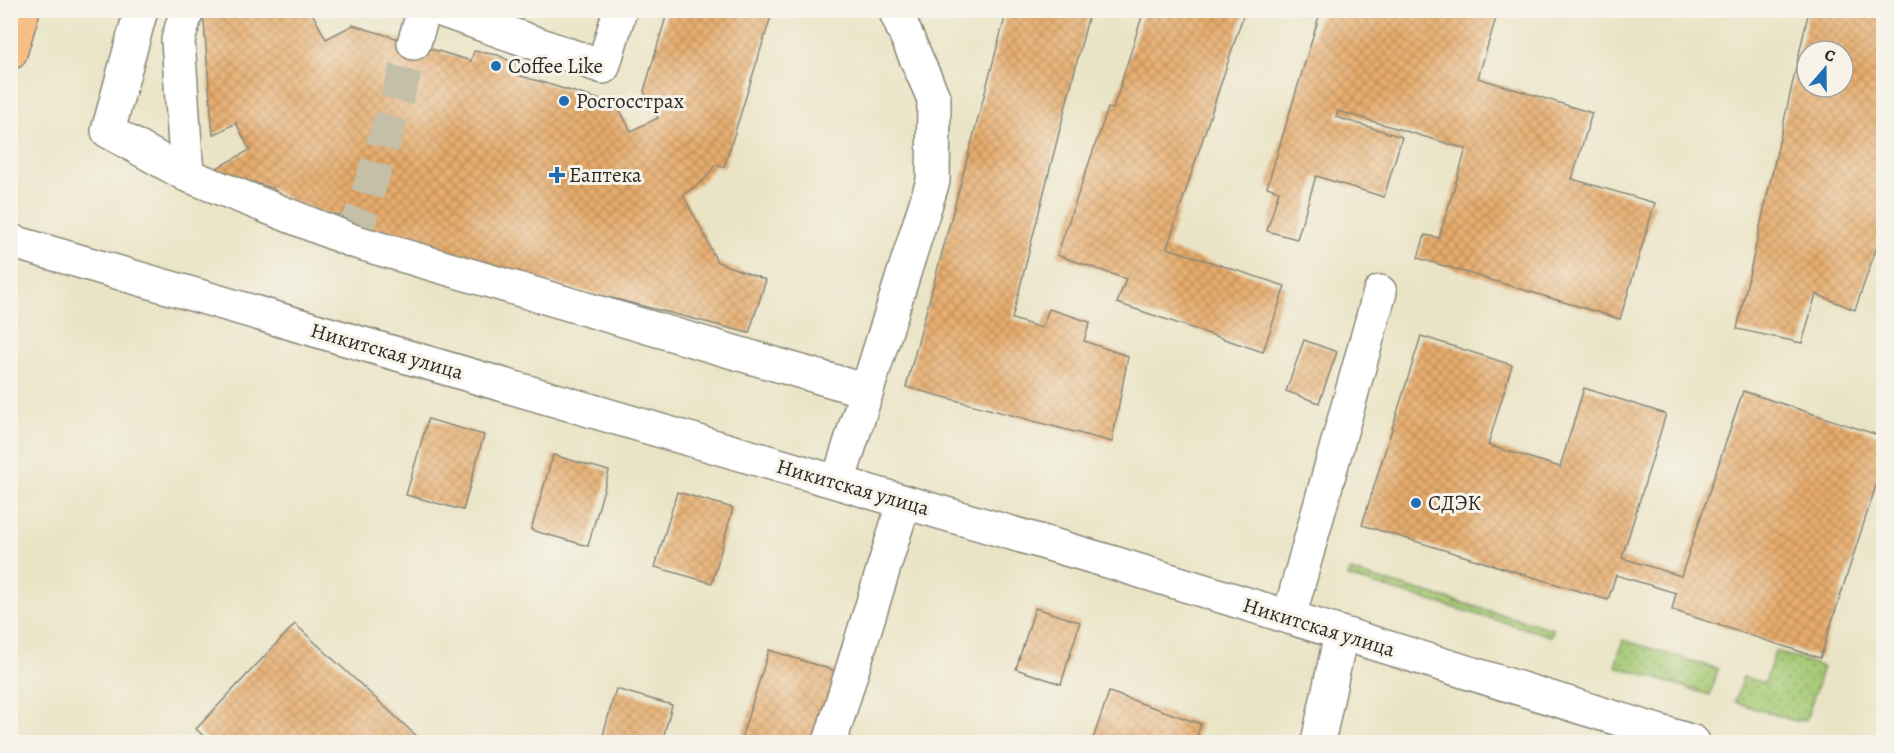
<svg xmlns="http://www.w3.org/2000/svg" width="1894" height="753" font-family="Alegreya,serif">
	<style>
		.grass { fill: url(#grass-dots); stroke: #687a4f; stroke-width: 1.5 }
		.building { fill: url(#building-cross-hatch); fill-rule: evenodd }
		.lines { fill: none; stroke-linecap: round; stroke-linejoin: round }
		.minor-tunnel { stroke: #c4bfa7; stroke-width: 33; stroke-dasharray: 33 16; stroke-linecap: butt }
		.minor-casing { stroke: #8a8878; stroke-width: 36 }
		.major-casing { stroke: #8a8878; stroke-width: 36 }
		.minor { stroke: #fff; stroke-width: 33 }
		.major { stroke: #f5bf86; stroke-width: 33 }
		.poi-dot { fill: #1f6fb2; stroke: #f7f3e8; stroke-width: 2 }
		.labels { text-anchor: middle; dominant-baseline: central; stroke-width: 6; stroke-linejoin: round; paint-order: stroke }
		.poi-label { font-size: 21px; fill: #2b2b2b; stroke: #f7f3e8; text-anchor: start }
		.street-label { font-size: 21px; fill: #2b2b2b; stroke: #f7f3e8 }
	</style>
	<defs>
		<pattern id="grass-dots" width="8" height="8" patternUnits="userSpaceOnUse" patternTransform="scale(1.5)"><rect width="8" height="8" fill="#a4c973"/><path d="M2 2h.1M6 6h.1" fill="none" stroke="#86a35f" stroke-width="1.8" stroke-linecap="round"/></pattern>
		<pattern id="building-cross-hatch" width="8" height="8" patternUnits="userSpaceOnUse" patternTransform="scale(1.5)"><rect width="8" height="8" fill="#e7ac6c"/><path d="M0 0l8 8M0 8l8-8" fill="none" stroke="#bb8c59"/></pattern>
	</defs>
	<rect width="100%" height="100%" fill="#f7f3e8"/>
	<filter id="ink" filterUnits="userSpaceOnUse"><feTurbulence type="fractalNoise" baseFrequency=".0167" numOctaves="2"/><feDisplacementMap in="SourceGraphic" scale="12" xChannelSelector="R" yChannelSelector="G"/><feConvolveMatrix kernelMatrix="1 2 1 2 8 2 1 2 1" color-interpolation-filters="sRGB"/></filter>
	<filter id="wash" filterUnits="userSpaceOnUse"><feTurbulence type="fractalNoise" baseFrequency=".008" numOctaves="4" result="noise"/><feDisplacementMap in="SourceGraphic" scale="24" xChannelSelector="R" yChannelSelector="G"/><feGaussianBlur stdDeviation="1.35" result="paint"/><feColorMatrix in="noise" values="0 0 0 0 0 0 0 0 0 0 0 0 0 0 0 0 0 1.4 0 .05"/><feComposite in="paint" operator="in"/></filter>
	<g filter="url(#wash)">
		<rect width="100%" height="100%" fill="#eae4c6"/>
		<g class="grass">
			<path d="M 1350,571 L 1553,629 L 1551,636 L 1348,577 Z"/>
			<path d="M 1623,640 L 1718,669 L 1710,695 L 1615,666 Z"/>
			<path d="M 1775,651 L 1823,667 L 1806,720 L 1795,721 L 1735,702 L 1743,677 L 1765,683 Z"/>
		</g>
		<g id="blocks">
			<g class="building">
				<path d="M 203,10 L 316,10 L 312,13 L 326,39 L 353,25 L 471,61 L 474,51 L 498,55 L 520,66 L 518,75 L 617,105 L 631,131 L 658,118 L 644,91 L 668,10 L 773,10 L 724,167 L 715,165 L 704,180 L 683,195 L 704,234 L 717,262 L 766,280 L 749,333 L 356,233 L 341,215 L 323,213 L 289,200 L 272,188 L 213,170 L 250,150 L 236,123 L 213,135 Z"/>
				<path d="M 1007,10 L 1090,10 L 1012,319 L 1042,328 L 1049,309 L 1090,322 L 1084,341 L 1128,356 L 1112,442 L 906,387 Z"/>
				<path d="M 1144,10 L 1245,10 L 1167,248 L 1285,286 L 1263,352 L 1117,303 L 1126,279 L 1057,255 L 1108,108 L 1113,109 Z"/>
				<path d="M 1321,10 L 1498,11 L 1478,78 L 1592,113 L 1572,179 L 1655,203 L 1620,319 L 1418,258 L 1425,235 L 1439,238 L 1466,149 L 1338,111 L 1336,117 L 1402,137 L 1384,197 L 1316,176 L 1297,239 L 1267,231 L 1279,191 L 1267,187 Z"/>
				<path d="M 1809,10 L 1884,10 L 1884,226 L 1855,310 L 1816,294 L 1802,343 L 1737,329 ZM 1807,51 L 1843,51 L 1843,87 L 1807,87 Z"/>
				<path d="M 1421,336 L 1512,365 L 1488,445 L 1560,467 L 1584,388 L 1666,414 L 1622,558 L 1681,576 L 1743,391 L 1884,437 L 1884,461 L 1820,658 L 1672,610 L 1676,593 L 1616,575 L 1608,600 L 1362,525 Z"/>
				<path d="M 1304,340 L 1337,352 L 1319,403 L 1286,391 Z"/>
				<path d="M 428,419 L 484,435 L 463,510 L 406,495 Z"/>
				<path d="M 553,455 L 609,471 L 588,546 L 531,530 Z"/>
				<path d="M 677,492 L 733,508 L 712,583 L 655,567 Z"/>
				<path d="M 1035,608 L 1080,622 L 1061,684 L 1016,669 Z"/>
				<path d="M 295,624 L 423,742 L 210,742 L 196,729 Z"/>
				<path d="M 769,650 L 842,673 L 820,742 L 740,742 Z"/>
				<path d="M 616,689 L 672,705 L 662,742 L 601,742 Z"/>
				<path d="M 1109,692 L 1201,724 L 1195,742 L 1092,742 Z"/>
			</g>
		</g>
	</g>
	<g filter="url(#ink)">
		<use href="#blocks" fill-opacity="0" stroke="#8a8878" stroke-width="1.5"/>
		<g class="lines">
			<path class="minor-tunnel" d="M 353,241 L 414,43"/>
			<defs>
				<g id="minor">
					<path d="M 141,10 L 108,131 L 187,175 L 353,241 L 867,391"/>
					<path d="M 187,10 L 178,40 L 187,175"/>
					<path d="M 441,10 L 603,67 L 620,10"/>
					<path d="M 414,43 L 424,10"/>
					<path d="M 10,241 L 1114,563 L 1693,742"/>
					<path d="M 838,482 L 933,181 L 934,99 L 895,10"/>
					<path d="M 1289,617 L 1380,292"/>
					<path d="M 830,742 L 904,502"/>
					<path d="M 1318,742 L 1341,634"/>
				</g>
				<path id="major" d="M 10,53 L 23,10"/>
			</defs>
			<use href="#minor" class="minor-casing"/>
			<use href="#major" class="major-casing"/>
			<use href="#minor" class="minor"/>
			<use href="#major" class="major"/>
		</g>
	</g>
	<g class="poi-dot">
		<circle cx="496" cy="66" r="6"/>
		<circle cx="564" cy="101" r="6"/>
		<path d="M554 166h6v6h6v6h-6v6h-6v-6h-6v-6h6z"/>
		<circle cx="1416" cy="503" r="6"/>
	</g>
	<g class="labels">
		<g class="poi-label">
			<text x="508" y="66">Coffee Like</text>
			<text x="576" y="101">Росгосстрах</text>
			<text x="569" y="175">Еаптека</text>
			<text x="1428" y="503">СДЭК</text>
		</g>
		<g class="street-label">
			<text transform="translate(387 351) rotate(16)">Никитская улица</text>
			<text transform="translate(853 487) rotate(16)">Никитская улица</text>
			<text transform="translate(1319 627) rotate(17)">Никитская улица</text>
		</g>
	</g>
	<rect width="1894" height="753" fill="none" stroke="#f7f3e8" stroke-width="36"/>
	<g transform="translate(1825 69) rotate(20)"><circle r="28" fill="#f7f3e8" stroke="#a5a39c" stroke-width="1.5"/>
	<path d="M0-4.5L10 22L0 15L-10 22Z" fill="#1f6fb2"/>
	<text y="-9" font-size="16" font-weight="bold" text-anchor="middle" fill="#2b2b2b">С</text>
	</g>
</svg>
